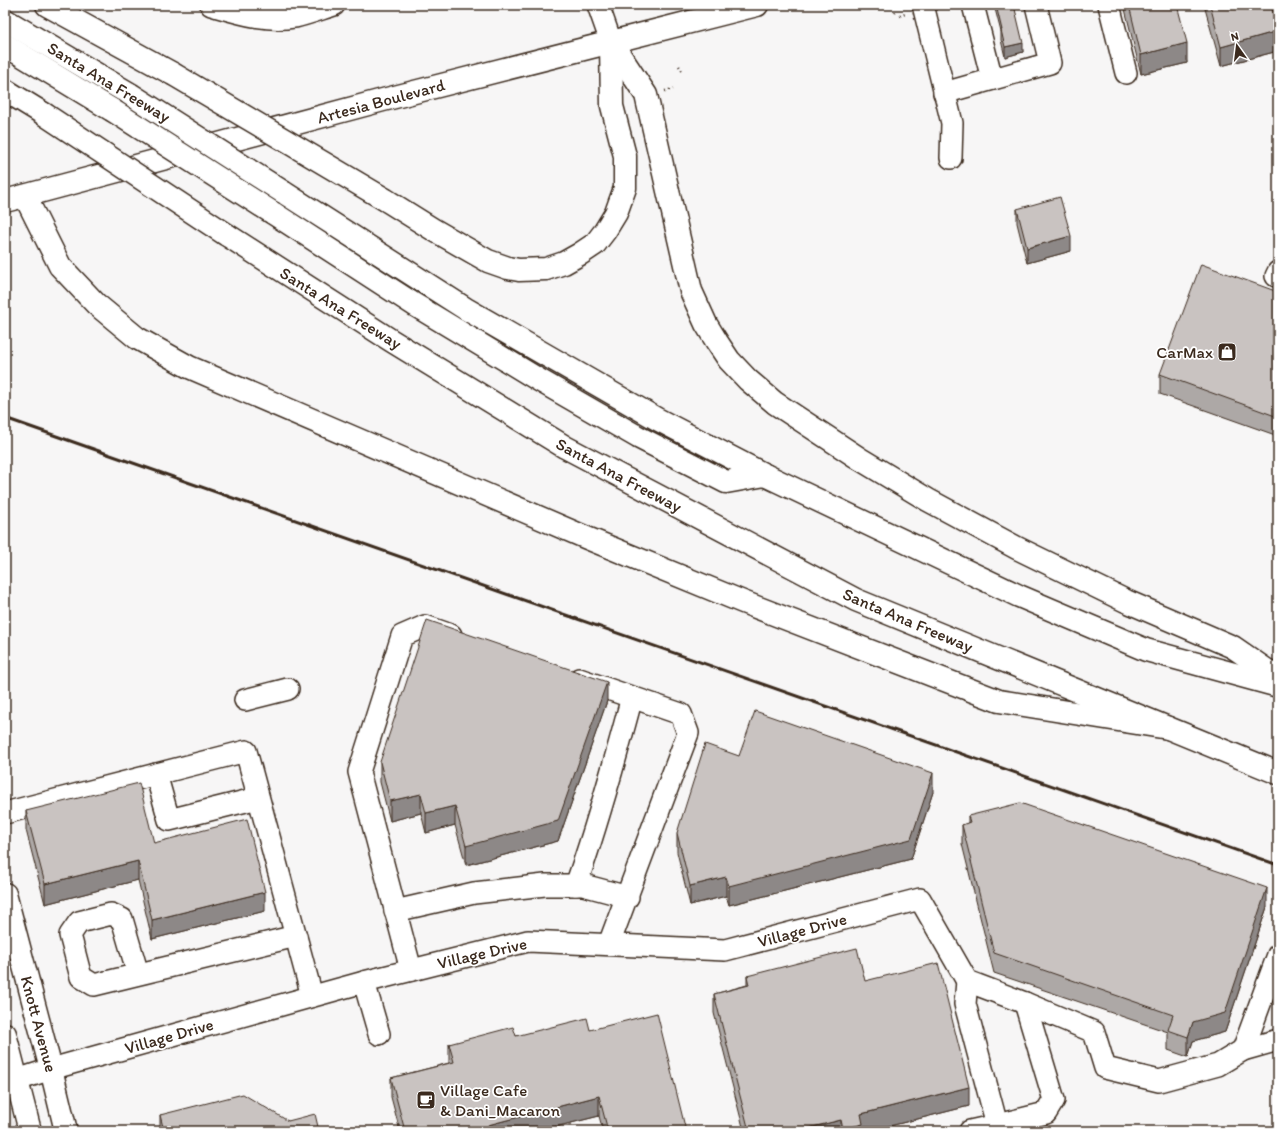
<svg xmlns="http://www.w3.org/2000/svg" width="1283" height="1136" font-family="Itim,sans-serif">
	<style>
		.built { fill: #e9e7e6 }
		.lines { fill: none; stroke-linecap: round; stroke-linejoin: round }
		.minor-casing { stroke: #3b2a1e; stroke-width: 24 }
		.major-casing { stroke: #3b2a1e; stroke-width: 25 }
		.highway-casing { stroke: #3b2a1e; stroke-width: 25 }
		.path { stroke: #3b2a1e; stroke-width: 2.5; stroke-dasharray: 1 3; stroke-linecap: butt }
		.minor { stroke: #fff; stroke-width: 21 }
		.major { stroke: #fff; stroke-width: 22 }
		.highway { stroke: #fff; stroke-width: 22 }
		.rail { stroke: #3b2a1e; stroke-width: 3 }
		.highway-bridge-casing { stroke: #3b2a1e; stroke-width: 25; stroke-linecap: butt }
		.highway-bridge { stroke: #fff; stroke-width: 22 }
		.wall { fill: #ada8a6; stroke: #3b2a1e }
		.shaded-wall { fill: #8d8887; stroke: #3b2a1e }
		.building { fill: #c9c3c1; stroke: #3b2a1e }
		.labels { text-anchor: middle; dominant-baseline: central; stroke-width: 3.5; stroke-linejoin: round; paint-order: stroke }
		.street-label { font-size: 17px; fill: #3b2a1e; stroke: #fff }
		.poi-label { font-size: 17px; fill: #3b2a1e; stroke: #fff; text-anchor: end }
	</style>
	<rect width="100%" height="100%" fill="#f7f6f6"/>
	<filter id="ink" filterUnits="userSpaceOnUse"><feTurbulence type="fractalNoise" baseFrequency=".025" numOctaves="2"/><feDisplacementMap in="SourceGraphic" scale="8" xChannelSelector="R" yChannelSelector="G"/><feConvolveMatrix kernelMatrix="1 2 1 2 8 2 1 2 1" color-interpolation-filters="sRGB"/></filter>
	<g filter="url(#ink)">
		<path class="built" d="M 5,1088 L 16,1131 L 5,1131 Z"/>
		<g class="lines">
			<defs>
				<g id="minor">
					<path d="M 211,5 C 239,13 266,22 295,17 C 308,14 321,9 334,5"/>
					<path d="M 598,5 L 611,42"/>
					<path d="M 923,5 L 952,123 L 951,158"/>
					<path d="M 973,5 L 992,79"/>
					<path d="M 1109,5 L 1126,73"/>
					<path d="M 944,93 L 1050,63 L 1036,5"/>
					<path d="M 1278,272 L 1276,276 L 1278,276"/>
					<path d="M 579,679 L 681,714 L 688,733 L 609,944"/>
					<path d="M 245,700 L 288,689"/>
					<path d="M 156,774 L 169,820 L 258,798"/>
					<path d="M 5,813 L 246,751 L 312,996"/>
					<path d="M 576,885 C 598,823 615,761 632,697"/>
					<path d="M 395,911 L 474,893 L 545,885 L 583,885 L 628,897"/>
					<path d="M 411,970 L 359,772 L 402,636 L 425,626 L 451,635"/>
					<path d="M 138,974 L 122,919 L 111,914 L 79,922 L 70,935 L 81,977 L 94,985 L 296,936"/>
					<path d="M 967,981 L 965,1004 L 997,1125 L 970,1131"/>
					<path d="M 364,982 L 379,1034"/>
					<path d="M 1243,1050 L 1278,955"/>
					<path d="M 5,1082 L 17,1080 L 51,1069 L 364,982 L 528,941 L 725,950 L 920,899 L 967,981 L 1025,1003 L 1094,1032 L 1105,1068 L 1159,1081 L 1218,1065 L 1243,1050 L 1278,1040"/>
					<path d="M 997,1125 L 1046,1113 L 1054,1100 L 1025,1003"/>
				</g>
				<g id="major">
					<path d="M 5,201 L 383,100 L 757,5"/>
					<path d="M 5,894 L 51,1069 L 66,1131"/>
					<path d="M 5,1034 L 30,1131"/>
				</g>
				<g id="highway">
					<path d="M 47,5 L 173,74"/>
					<path d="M 5,20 L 130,94"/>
					<path d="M 611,42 L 646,95 L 691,291 L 706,324 L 717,342 L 729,360 L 748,380 L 775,403 L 860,459 L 928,500 L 1017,548 L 1126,601 L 1233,647 L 1278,678"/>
					<path d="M 5,45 L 112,110"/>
					<path d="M 5,90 L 44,114"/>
					<path d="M 283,192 L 466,309 L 657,419 L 765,475 L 1019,596 L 1146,650 L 1278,686"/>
					<path d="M 25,196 L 60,266 L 96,304 L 137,338 L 189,367 L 587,538 L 743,602 L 999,701 L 1168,728"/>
					<path d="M 386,200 L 434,230 L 488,261 L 508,268 L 519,270 L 546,269 L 564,263 L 580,254 L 595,244 L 605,231 L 616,213 L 625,188 L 625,156 L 612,106 L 611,42"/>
					<path d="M 273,213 L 415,305 L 539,380 L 638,437 L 726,482 L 765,475"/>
					<path d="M 227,235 L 392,341 L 565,447 L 856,600 L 1278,773"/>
				</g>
			</defs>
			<use href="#minor" class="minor-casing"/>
			<use href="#major" class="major-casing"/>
			<use href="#highway" class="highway-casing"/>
			<g class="path">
				<path d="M 895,13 L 897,10"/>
				<path d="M 900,16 L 905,14"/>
				<path d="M 679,66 L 682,71"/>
				<path d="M 665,91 L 673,89"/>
			</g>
			<use href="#minor" class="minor"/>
			<use href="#major" class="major"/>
			<use href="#highway" class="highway"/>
			<path class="rail" d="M 5,418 L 1278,865"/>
			<defs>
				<g id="highway-bridge">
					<path d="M 173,74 L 386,200"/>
					<path d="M 130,94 L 283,192"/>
					<path d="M 112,110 L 273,213"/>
					<path d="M 44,114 L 227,235"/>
				</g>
			</defs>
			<use href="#highway-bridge" class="highway-bridge-casing"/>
			<use href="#highway-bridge" class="highway-bridge"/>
		</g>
		<g class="wall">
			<path d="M 994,5 L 1014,5 L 1023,52 L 1005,57 L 1001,40 L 1001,32 Z"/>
			<path d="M 1124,5 L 1177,5 L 1187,63 L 1141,74 Z"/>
			<path d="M 1204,5 L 1271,5 L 1278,51 L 1221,66 Z"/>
			<path d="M 1017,209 L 1071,251 L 1027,263 L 1017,223 Z"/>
			<path d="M 1278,292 L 1278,436 L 1160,394 L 1160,374 Z"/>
			<path d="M 607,701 L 558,841 L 466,865 L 455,825 L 426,833 L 421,813 L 390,821 L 380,782 L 380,762 Z"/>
			<path d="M 739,756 L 933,792 L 911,859 L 729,905 L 726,896 L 690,905 L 677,852 L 677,833 Z"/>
			<path d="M 26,811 L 154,843 L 265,911 L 152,939 L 138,880 L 45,904 L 26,830 Z"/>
			<path d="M 968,816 L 1267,907 L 1225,1032 L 1193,1041 L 1188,1057 L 1168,1050 L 1168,1032 L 994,973 L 962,844 L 962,825 L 968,823 Z"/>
			<path d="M 747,976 L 865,981 L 969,1106 L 870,1131 L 744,1131 L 714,1013 L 714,994 L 747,985 Z"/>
			<path d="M 590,1030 L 686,1131 L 603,1131 L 599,1116 L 539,1131 L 400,1131 L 391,1097 L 391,1078 L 449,1063 L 449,1044 L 516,1036 Z"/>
			<path d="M 160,1115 L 288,1121 L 319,1131 L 160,1131 Z"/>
		</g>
		<g class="shaded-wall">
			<path d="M 1278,31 L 1278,51 L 1221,66 L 1221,47 Z"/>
			<path d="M 1023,43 L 1023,52 L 1005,57 L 1005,47 Z"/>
			<path d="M 1187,43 L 1187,63 L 1141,74 L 1141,55 Z"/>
			<path d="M 1071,236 L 1071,251 L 1027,263 L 1027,248 Z"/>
			<path d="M 607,682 L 607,701 L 558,841 L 466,865 L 466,846 Z"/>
			<path d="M 933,773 L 933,792 L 911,859 L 729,905 L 729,886 Z"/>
			<path d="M 421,794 L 421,813 L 390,821 L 390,801 Z"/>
			<path d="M 455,806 L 455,825 L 426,833 L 426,813 Z"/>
			<path d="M 138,861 L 138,880 L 45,904 L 45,884 Z"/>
			<path d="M 726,877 L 726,896 L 690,905 L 690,886 Z"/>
			<path d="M 1267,888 L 1267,907 L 1225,1032 L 1193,1041 L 1188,1057 L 1188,1037 L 1193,1022 Z"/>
			<path d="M 265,892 L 265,911 L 152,939 L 152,920 Z"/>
			<path d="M 969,1087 L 969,1106 L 870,1131 L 843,1131 L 843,1129 L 861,1114 Z"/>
			<path d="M 599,1096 L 599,1116 L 539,1131 L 488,1131 L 488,1125 Z"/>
			<path d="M 841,1120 L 841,1131 L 796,1131 Z"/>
		</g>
		<g class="building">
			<path d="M 996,5 L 1014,5 L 1023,43 L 1005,47 L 1001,30 L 1002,30 Z"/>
			<path d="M 1129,5 L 1177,5 L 1187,43 L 1141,55 Z"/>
			<path d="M 1210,5 L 1271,5 L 1278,31 L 1221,47 Z"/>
			<path d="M 1060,197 L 1071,236 L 1027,248 L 1017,209 Z"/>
			<path d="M 1201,264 L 1278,292 L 1278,417 L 1160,374 Z"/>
			<path d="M 427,620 L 607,682 L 558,821 L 466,846 L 455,806 L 426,813 L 421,794 L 390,801 L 380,762 Z"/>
			<path d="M 755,711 L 933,773 L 911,839 L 729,886 L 726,877 L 690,886 L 677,833 L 705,744 L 739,756 Z"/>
			<path d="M 139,783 L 154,843 L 247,819 L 265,892 L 152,920 L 138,861 L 45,884 L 26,811 Z"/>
			<path d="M 1020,803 L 1267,888 L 1225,1013 L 1193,1022 L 1188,1037 L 1168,1030 L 1173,1015 L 994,953 L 962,825 L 970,822 L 968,816 Z"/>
			<path d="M 857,948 L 865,981 L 938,963 L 969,1087 L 861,1114 L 863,1124 L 843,1129 L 841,1120 L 796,1131 L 749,1131 L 714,994 L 749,985 L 747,976 Z"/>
			<path d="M 657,1013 L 686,1131 L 608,1131 L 599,1096 L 488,1125 L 489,1131 L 405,1131 L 391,1078 L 454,1062 L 449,1044 L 513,1027 L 516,1036 L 587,1018 L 590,1030 Z"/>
			<path d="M 243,1094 L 288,1121 L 315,1114 L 319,1131 L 164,1131 L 160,1115 Z"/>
		</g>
	</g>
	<defs>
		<symbol id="shop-square" viewBox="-11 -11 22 22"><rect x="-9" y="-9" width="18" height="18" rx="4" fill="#3b2a1e" stroke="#fff"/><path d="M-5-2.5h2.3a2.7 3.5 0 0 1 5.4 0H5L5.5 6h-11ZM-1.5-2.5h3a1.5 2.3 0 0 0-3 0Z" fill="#fff"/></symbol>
		<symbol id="cafe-square" viewBox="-11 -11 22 22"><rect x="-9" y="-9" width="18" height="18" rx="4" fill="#3b2a1e" stroke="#fff"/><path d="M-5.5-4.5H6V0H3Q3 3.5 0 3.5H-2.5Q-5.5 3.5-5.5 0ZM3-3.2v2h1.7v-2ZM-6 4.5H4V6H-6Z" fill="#fff"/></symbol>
	</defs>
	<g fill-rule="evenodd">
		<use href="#shop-square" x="1216" y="341" width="22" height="22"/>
		<use href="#cafe-square" x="415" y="1089" width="22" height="22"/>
	</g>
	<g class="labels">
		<g class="street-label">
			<text transform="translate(109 82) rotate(31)">Santa Ana Freeway</text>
			<text transform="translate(381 101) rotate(-15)">Artesia Boulevard</text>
			<text transform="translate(341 308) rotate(32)">Santa Ana Freeway</text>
			<text transform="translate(619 475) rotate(28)">Santa Ana Freeway</text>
			<text transform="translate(908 620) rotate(23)">Santa Ana Freeway</text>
			<text transform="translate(802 930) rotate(-15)">Village Drive</text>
			<text transform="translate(482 953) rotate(-13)">Village Drive</text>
			<text transform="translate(39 1024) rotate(75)">Knott Avenue</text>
			<text transform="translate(169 1036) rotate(-16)">Village Drive</text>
		</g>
		<g class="poi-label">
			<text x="1213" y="352">CarMax</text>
			<text x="440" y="1090" text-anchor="start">Village Cafe<tspan x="440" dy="20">&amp; Dani_Macaron</tspan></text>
		</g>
	</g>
	<rect width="1283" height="1136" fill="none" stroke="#fff" stroke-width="20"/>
	<rect x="10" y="10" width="1263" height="1116" fill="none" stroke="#3b2a1e" stroke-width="1.5" filter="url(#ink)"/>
	<g transform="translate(1237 46) rotate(346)" stroke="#ffffff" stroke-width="3" paint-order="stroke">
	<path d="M0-3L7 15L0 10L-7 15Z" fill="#3b2a1e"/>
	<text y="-6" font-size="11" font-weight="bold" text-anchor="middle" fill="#3b2a1e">N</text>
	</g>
</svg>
